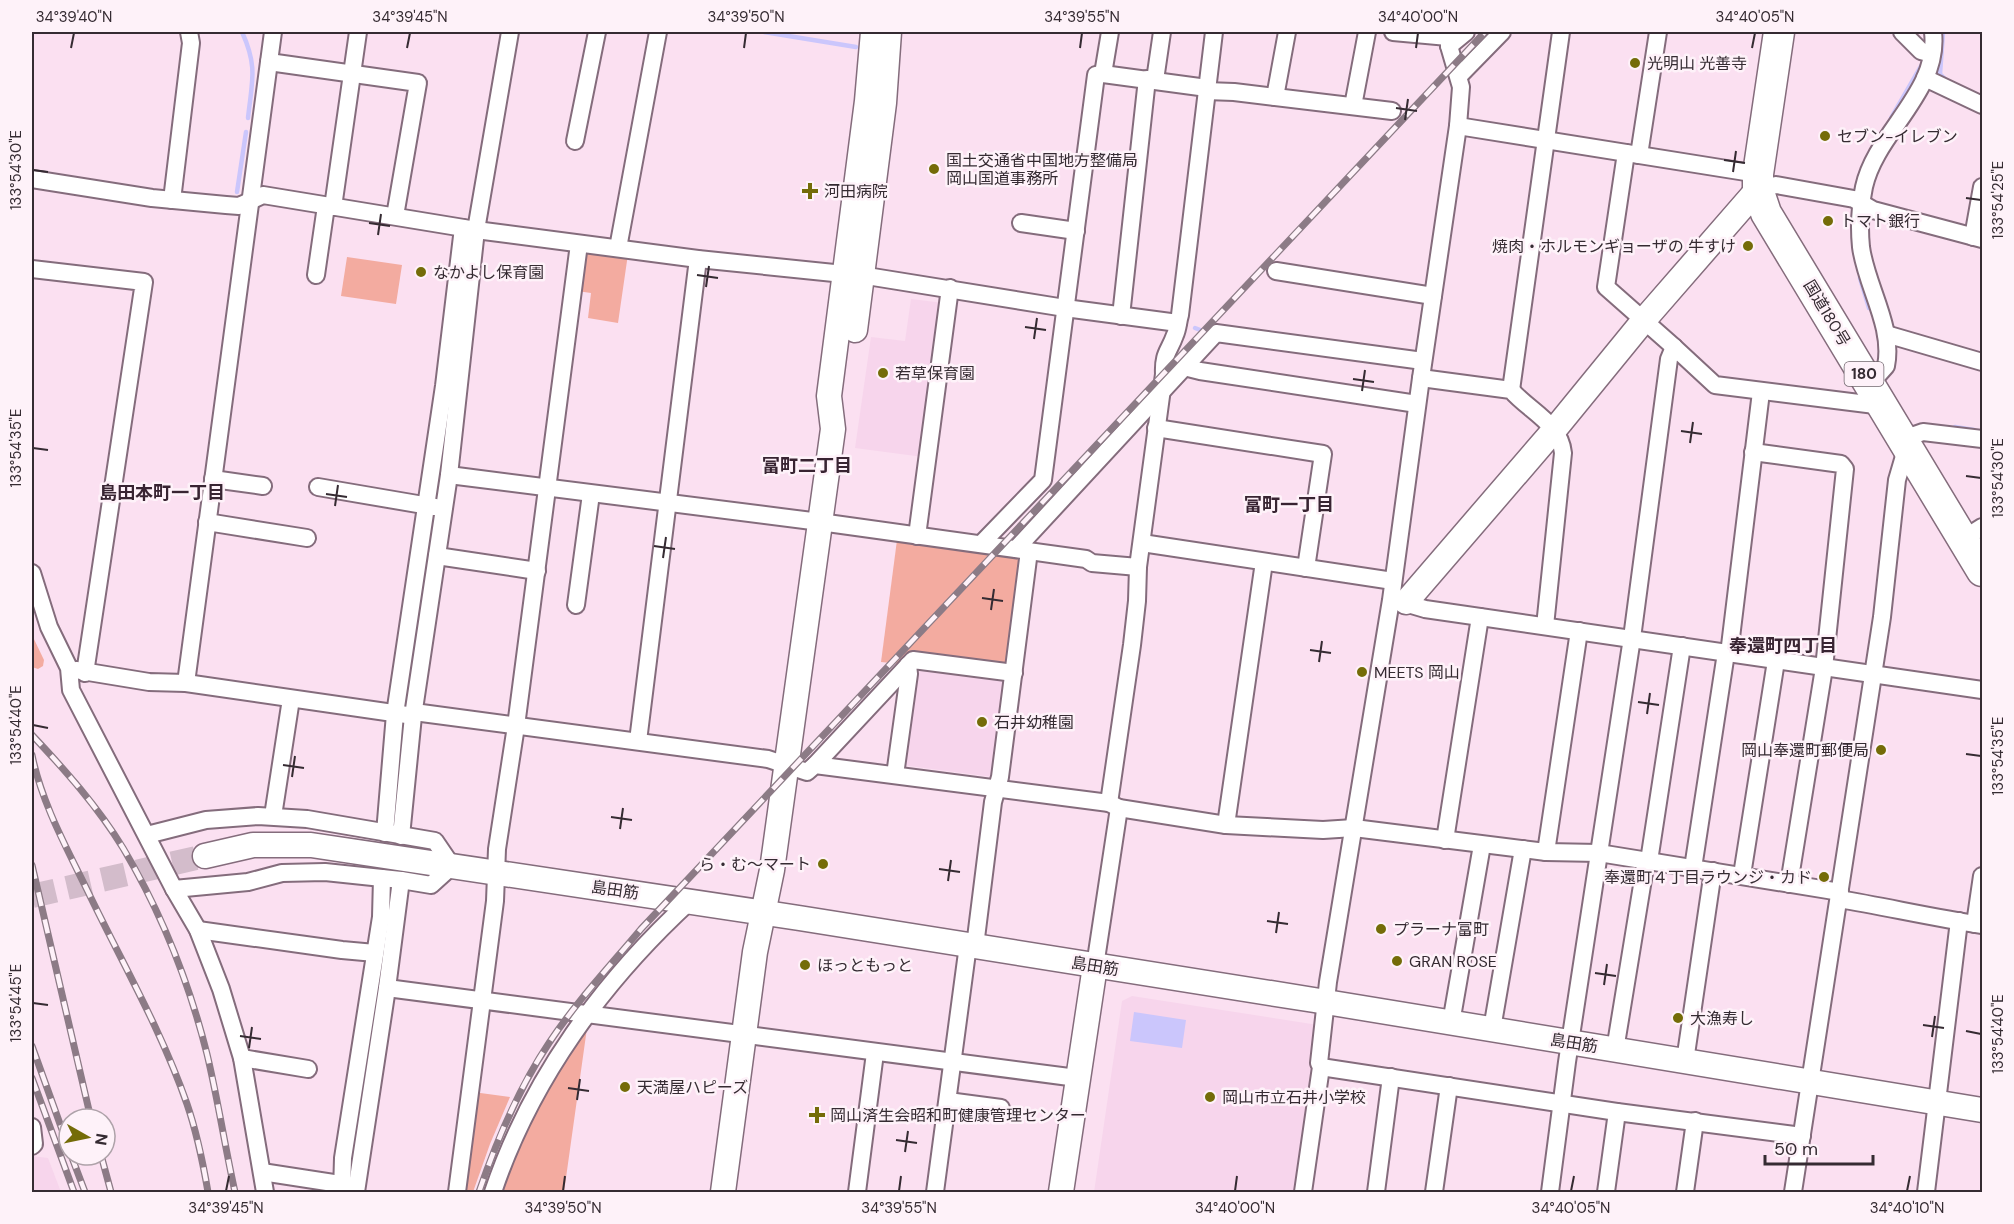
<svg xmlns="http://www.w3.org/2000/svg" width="2014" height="1224" font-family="'DM Sans','Noto Sans JP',sans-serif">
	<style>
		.built { fill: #f7d5ec }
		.green { fill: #f3aba0 }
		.water { fill: #cbc6fc }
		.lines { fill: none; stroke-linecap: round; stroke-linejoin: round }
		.stream { stroke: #cbc6fc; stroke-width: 4.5 }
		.secondary-tunnel { stroke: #d3bccb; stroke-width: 24; stroke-dasharray: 24 12; stroke-linecap: butt }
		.street-casing { stroke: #846c7c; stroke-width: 20 }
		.secondary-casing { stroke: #846c7c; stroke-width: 27 }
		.highway-casing { stroke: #846c7c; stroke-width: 33 }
		.street { stroke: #fff; stroke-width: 16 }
		.secondary { stroke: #fff; stroke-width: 24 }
		.highway { stroke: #fff; stroke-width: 30 }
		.rail-casing { stroke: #8c7b86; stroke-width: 7 }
		.rail { stroke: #fef2f9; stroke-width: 4.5; stroke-dasharray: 14; stroke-linecap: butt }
		.ticks { fill: none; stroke: #352b32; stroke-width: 2 }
		.poi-dot { fill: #746c08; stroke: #fef2f9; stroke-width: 2 }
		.labels { text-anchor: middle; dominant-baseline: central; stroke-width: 5; stroke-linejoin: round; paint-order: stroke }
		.shield { fill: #fef2f9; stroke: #71676e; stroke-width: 1.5 }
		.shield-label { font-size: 15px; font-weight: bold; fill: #352b32 }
		.poi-label { font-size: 16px; fill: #352b32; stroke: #fef2f9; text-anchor: start }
		.street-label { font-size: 16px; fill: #352b32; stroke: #fef2f9 }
		.neighbourhood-label { font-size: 18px; font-weight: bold; fill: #382432; stroke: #fef2f9 }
		.neatline { fill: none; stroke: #352b32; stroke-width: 2 }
		.ticks-label { font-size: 15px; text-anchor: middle; fill: #352b32 }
	</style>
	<rect width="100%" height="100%" fill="#fbe0f1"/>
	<g class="built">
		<path d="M 911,299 L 944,303 L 923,457 L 855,448 L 871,337 L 905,341 Z"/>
		<path d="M 916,665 L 1006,680 L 993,777 L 902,765 Z"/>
		<path d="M 1132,996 L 1318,1025 L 1298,1192 L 1094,1192 L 1122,1001 Z"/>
		<path d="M 32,1156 L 48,1158 L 61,1192 L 32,1192 Z"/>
	</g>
	<g class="green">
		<path d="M 583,248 L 628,254 L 618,323 L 588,318 L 591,293 L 577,291 Z"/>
		<path d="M 347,257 L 402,265 L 396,304 L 341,296 Z"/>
		<path d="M 897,540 L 1024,557 L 1009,664 L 901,664 L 881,662 Z"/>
		<path d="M 32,635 L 44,660 L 43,666 L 38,669 L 32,667 Z"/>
		<path d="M 587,1028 L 564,1192 L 501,1192 C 512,1154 529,1121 549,1086 C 560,1065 571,1046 587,1028 Z"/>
		<path d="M 473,1092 L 510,1097 L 490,1144 L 473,1192 L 460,1192 Z"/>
	</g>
	<path class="water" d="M 1134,1012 L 1186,1020 L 1182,1048 L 1130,1041 Z"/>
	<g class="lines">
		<g class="stream">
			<path d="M 242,32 C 258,67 252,81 248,118"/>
			<path d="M 764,32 L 856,47"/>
			<path d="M 1943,32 L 1940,74 L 1945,79"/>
			<path d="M 1891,118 L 1921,66"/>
			<path d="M 237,192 L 246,132"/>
			<path d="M 1860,278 L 1869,308"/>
			<path d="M 1195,328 L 1208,333"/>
			<path d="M 1955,427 L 1974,430"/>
			<path d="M 397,797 L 400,755"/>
		</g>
		<path class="secondary-tunnel" d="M 32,896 L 205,856"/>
		<defs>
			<g id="street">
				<path d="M 1393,32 L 1448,37"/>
				<path d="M 1902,32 L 1921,51 L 1932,54"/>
				<path d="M 1449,46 L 1466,32"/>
				<path d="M 269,62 L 418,83 L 395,216"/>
				<path d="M 1103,74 L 1110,32"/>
				<path d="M 1459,76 L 1502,32"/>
				<path d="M 1925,78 L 1982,105"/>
				<path d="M 1155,80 L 1162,32"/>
				<path d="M 1206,91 L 1234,92 L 1392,111"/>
				<path d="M 1275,97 L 1287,32"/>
				<path d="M 1353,106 L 1367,32"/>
				<path d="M 1458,126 L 1758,174"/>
				<path d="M 575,141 L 597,32"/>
				<path d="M 1626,153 L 1606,287 L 1674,347 L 1715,385 L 1883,406"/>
				<path d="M 1639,155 L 1658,32"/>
				<path d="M 32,179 L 152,198 L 226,205 L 239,206 L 263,195 L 476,230 L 698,259 L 873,277 L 1065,308 L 1178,323"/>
				<path d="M 1758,189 L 1776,185 L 1854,199 L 1873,210 L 1982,239"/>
				<path d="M 172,200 L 191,43 L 189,32"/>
				<path d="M 333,207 L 358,32"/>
				<path d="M 1021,223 L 1076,231"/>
				<path d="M 1973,237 L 1982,187"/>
				<path d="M 618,248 L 658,32"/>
				<path d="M 32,269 L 144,282 L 85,673"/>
				<path d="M 1276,271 L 1433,296"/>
				<path d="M 316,275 L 326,206"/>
				<path d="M 1121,316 L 1147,79"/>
				<path d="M 1886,334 L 1982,362"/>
				<path d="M 1184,367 L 1200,371 L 1417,404"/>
				<path d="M 1421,378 L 1511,390 C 1529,411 1560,423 1563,453 L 1545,626"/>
				<path d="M 1870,384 L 1886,366 C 1894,326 1866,286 1861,247 C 1859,227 1860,207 1864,187 C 1876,132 1940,92 1933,32"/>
				<path d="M 1511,390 L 1561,32"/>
				<path d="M 1156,428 L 1323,454 L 1306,568"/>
				<path d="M 1903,439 L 1923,432 L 1982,439"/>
				<path d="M 1753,452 L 1841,464 L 1845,469 L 1824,668 L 1789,884"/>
				<path d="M 449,475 L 820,522 L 1086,559 L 1092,563 L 1138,567 L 1164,374 C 1163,353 1169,352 1175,335 C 1178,329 1178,321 1180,315 L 1214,32"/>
				<path d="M 213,479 L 263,486"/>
				<path d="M 318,487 L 435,507"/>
				<path d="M 207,522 L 307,538"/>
				<path d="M 917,536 L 950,288"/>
				<path d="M 1963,539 L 1982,527"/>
				<path d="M 1142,543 L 1393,581"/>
				<path d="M 981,544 L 1043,480 L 1096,75 L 1103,74 L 1207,88"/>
				<path d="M 1016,549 L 1216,333 L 1423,361"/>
				<path d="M 437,556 L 537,571"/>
				<path d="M 32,573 L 49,627 L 69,668 L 71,690 L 174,889 L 198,930 L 221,989 L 242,1058 L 265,1192"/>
				<path d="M 1398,601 L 1425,609 L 1982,690"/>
				<path d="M 576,605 L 591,494"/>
				<path d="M 1729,654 L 1761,392"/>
				<path d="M 76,670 L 149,682 L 186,683 L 407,715"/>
				<path d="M 186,683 L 273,32"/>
				<path d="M 414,712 L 768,759 L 807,772 L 815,765 L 1109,803 L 1119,808 L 1226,825 L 1323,830 L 1354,828 L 1546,852 L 1599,853 L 1840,892"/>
				<path d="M 638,741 L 698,259"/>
				<path d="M 815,765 L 913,660 L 1014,673"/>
				<path d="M 895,775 L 909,674 L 908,665"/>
				<path d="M 1109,803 L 1132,645 L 1137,601 L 1138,567"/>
				<path d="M 273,816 L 291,699"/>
				<path d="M 1226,825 L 1264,562"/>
				<path d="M 385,833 L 395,714 L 444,386 L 463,228"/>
				<path d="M 147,835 L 206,820 L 258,816 L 307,819 L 435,841 L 452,866 L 431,885 L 401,880 L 325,872 L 282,873 L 248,882 L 174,889"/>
				<path d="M 401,836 L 413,716 L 449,475 L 476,230 L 510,32"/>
				<path d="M 1445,840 L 1480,617"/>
				<path d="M 1546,852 L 1579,631"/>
				<path d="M 1649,861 L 1682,646"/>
				<path d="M 1693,868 L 1726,653"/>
				<path d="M 1742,875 L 1776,661"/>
				<path d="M 1839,899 C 1887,907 1934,918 1982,925"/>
				<path d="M 1975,924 L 1982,876"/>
				<path d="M 198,930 L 342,950 L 375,953"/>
				<path d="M 975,946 L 993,802 L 1000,777 L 1029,551"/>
				<path d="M 1095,966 L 1119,808"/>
				<path d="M 387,988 L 1077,1078"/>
				<path d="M 1451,1023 L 1482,845"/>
				<path d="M 1492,1029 L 1523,849"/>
				<path d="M 1615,1050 L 1646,861"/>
				<path d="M 242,1058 L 308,1069"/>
				<path d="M 1685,1061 L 1713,871"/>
				<path d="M 1321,1067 L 1617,1112 L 1802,1136"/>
				<path d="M 948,1101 L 1001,1108"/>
				<path d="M 32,1127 L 34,1144 L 32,1146"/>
				<path d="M 262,1172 L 353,1186"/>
				<path d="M 342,1192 L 343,1158 L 381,917 L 382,878"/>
				<path d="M 356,1192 L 387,988 L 401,880"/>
				<path d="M 457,1192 L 495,901 L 497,849 L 516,726 L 579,244"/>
				<path d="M 493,1192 C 531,1079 603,981 690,901"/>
				<path d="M 857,1192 L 875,1053"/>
				<path d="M 935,1192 L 968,945"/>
				<path d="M 1303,1192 L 1321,1067 L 1319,1063 L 1328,982 L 1391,600 L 1421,378 L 1458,126 L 1461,87 L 1449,46 L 1449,32"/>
				<path d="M 1376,1192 L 1391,1077"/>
				<path d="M 1434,1192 L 1449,1086"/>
				<path d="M 1550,1192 L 1567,1062 L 1632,638 L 1669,359 L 1674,347"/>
				<path d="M 1606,1192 L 1617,1112"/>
				<path d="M 1685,1192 L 1695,1121"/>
				<path d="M 1793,1192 L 1882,617 L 1897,480 L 1907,446"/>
				<path d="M 1926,1192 L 1959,921"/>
			</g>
			<g id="secondary">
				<path d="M 855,330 L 884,103 L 889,32"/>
				<path d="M 1406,602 L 1555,429 L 1644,320 L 1758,189"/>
				<path d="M 205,856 L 253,845 L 311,845 L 799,918 L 1314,1000 L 1982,1110"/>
				<path d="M 723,1192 L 755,952 L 772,870 L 833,429 L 829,396 L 867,101 L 873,32"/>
				<path d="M 1061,1192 L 1095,966"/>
			</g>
			<path id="highway" d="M 1779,32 L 1758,174 L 1758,189 L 1766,213 L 1982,571"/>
		</defs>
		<use href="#street" class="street-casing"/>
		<use href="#secondary" class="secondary-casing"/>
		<use href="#highway" class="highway-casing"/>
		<use href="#street" class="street"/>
		<use href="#secondary" class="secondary"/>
		<use href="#highway" class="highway"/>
		<defs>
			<g id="rail">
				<path d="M 32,735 C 65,770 98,807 123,848 C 161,912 189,982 207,1054 C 218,1100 225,1147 235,1192"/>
				<path d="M 32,755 C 42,805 69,852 91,898 C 124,966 162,1032 187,1104 C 197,1133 203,1163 208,1192"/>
				<path d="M 32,865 L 91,1119"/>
				<path d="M 32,1046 L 69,1149"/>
				<path d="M 32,1078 L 74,1192"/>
				<path d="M 71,1155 L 85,1192"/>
				<path d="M 101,1155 L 111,1192"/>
				<path d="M 479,1192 C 497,1140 518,1089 549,1043 C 576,1002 610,966 641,929 L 1485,32"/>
			</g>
		</defs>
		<use href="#rail" class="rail-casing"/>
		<use href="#rail" class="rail"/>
	</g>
	<path class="ticks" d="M 71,48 L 74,33M 407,48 L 410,33M 744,48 L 746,33M 1080,48 L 1082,33M 1416,48 L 1418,33M 1752,48 L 1755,33M 1396,108 L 1417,111M 1405,120 L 1408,99M 1724,160 L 1745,163M 33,170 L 48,172M 1733,172 L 1736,151M 1966,198 L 1981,200M 369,223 L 390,226M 378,235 L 381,214M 697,275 L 718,278M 706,287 L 709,266M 1025,327 L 1046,330M 1034,339 L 1037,318M 1353,379 L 1374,382M 1362,391 L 1365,370M 1681,431 L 1702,434M 1690,443 L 1693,422M 33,448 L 48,450M 1966,476 L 1981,478M 326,494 L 347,497M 335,506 L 338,485M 654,546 L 675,549M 663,558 L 666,537M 982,598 L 1003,601M 991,610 L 994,589M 1310,650 L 1331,653M 1319,662 L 1322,641M 1638,702 L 1659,705M 1647,714 L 1650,693M 33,725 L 48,728M 1966,754 L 1981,756M 283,765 L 304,768M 292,777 L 295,756M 611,817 L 632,820M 620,829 L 623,808M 939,869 L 960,872M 948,881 L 951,860M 1267,921 L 1288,924M 1276,933 L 1279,912M 1595,973 L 1616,976M 1604,985 L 1607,964M 33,1003 L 48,1005M 1923,1025 L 1944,1028M 1966,1031 L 1981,1034M 240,1036 L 261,1039M 1932,1037 L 1935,1016M 249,1048 L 252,1027M 568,1088 L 589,1091M 577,1100 L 580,1079M 896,1140 L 917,1143M 905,1152 L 908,1131M 226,1191 L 229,1176M 563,1191 L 565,1176M 899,1191 L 901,1176M 1235,1191 L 1237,1176M 1571,1191 L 1574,1176M 1907,1191 L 1910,1176"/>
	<g class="poi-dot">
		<circle cx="1635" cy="63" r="6"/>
		<circle cx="1825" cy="136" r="6"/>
		<circle cx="934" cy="169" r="6"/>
		<path d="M807 182h6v6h6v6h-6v6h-6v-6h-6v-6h6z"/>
		<circle cx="1828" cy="221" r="6"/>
		<circle cx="1748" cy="246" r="6"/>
		<circle cx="421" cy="272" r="6"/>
		<circle cx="883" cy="373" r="6"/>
		<circle cx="1362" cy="672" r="6"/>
		<circle cx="982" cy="722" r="6"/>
		<circle cx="1881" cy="750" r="6"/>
		<circle cx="823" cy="864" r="6"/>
		<circle cx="1824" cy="877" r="6"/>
		<circle cx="1381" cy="929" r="6"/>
		<circle cx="1397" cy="961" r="6"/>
		<circle cx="805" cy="965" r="6"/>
		<circle cx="1678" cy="1018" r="6"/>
		<circle cx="625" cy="1087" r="6"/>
		<circle cx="1210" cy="1097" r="6"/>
		<path d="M814 1106h6v6h6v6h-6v6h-6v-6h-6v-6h6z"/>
	</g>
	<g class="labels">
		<rect class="shield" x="1844.5" y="362" width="39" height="24" rx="4.5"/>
		<g class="shield-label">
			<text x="1864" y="374">180</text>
		</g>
		<g class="poi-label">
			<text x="1647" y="63">光明山 光善寺</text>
			<text x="1837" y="136">セブン-イレブン</text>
			<text x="946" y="160">国土交通省中国地方整備局<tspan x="946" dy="18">岡山国道事務所</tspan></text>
			<text x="824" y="191">河田病院</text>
			<text x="1840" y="221">トマト銀行</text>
			<text x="1736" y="246" text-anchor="end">焼肉・ホルモンギョーザの 牛すけ</text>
			<text x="433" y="272">なかよし保育園</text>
			<text x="895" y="373">若草保育園</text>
			<text x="1374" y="672">MEETS 岡山</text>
			<text x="994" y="722">石井幼稚園</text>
			<text x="1869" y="750" text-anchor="end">岡山奉還町郵便局</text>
			<text x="811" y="864" text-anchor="end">ら・む〜マート</text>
			<text x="1812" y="877" text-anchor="end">奉還町４丁目ラウンジ・カド</text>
			<text x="1393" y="929">プラーナ富町</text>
			<text x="1409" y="961">GRAN ROSE</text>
			<text x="817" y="965">ほっともっと</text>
			<text x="1690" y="1018">大漁寿し</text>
			<text x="637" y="1087">天満屋ハピーズ</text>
			<text x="1222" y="1097">岡山市立石井小学校</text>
			<text x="830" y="1115">岡山済生会昭和町健康管理センター</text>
		</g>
		<g class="street-label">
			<text transform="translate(1827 313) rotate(59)">国道180号</text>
			<text transform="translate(615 890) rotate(8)">島田筋</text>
			<text transform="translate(1095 966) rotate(9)">島田筋</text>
			<text transform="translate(1574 1043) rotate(9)">島田筋</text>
		</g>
		<g class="neighbourhood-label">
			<text x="807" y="466">富町二丁目</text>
			<text x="162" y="493">島田本町一丁目</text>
			<text x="1289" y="505">富町一丁目</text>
			<text x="1783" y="646">奉還町四丁目</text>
		</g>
	</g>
	<rect width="2014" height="1224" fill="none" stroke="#fef2f9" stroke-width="66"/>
	<g transform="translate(87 1137) rotate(99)"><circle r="28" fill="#fef2f9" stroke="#aea2a9" stroke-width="1.5"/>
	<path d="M0-4.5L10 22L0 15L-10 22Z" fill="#746c08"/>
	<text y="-9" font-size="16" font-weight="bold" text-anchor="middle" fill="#352b32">N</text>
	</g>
	<path d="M1765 1155v9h108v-9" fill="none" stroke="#352b32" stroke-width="3"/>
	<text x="1774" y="1155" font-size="18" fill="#352b32" stroke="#fef2f9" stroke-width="4.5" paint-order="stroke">50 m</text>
	<rect x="33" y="33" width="1948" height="1158" class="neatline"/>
	<g class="ticks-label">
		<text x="74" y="22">34°39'40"N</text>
		<text x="410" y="22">34°39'45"N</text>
		<text x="746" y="22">34°39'50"N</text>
		<text x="1082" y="22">34°39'55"N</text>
		<text x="1418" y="22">34°40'00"N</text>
		<text x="1755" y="22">34°40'05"N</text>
		<text transform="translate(16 170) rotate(-90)" y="5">133°54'30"E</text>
		<text transform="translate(1998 200) rotate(-90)" y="5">133°54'25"E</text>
		<text transform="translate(16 448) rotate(-90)" y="5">133°54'35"E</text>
		<text transform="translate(1998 478) rotate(-90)" y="5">133°54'30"E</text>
		<text transform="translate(16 725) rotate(-90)" y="5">133°54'40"E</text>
		<text transform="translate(1998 756) rotate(-90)" y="5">133°54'35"E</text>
		<text transform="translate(16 1003) rotate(-90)" y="5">133°54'45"E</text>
		<text transform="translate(1998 1034) rotate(-90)" y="5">133°54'40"E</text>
		<text x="226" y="1213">34°39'45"N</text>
		<text x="563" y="1213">34°39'50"N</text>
		<text x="899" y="1213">34°39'55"N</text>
		<text x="1235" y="1213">34°40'00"N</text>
		<text x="1571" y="1213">34°40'05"N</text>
		<text x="1907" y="1213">34°40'10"N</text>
	</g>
</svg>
